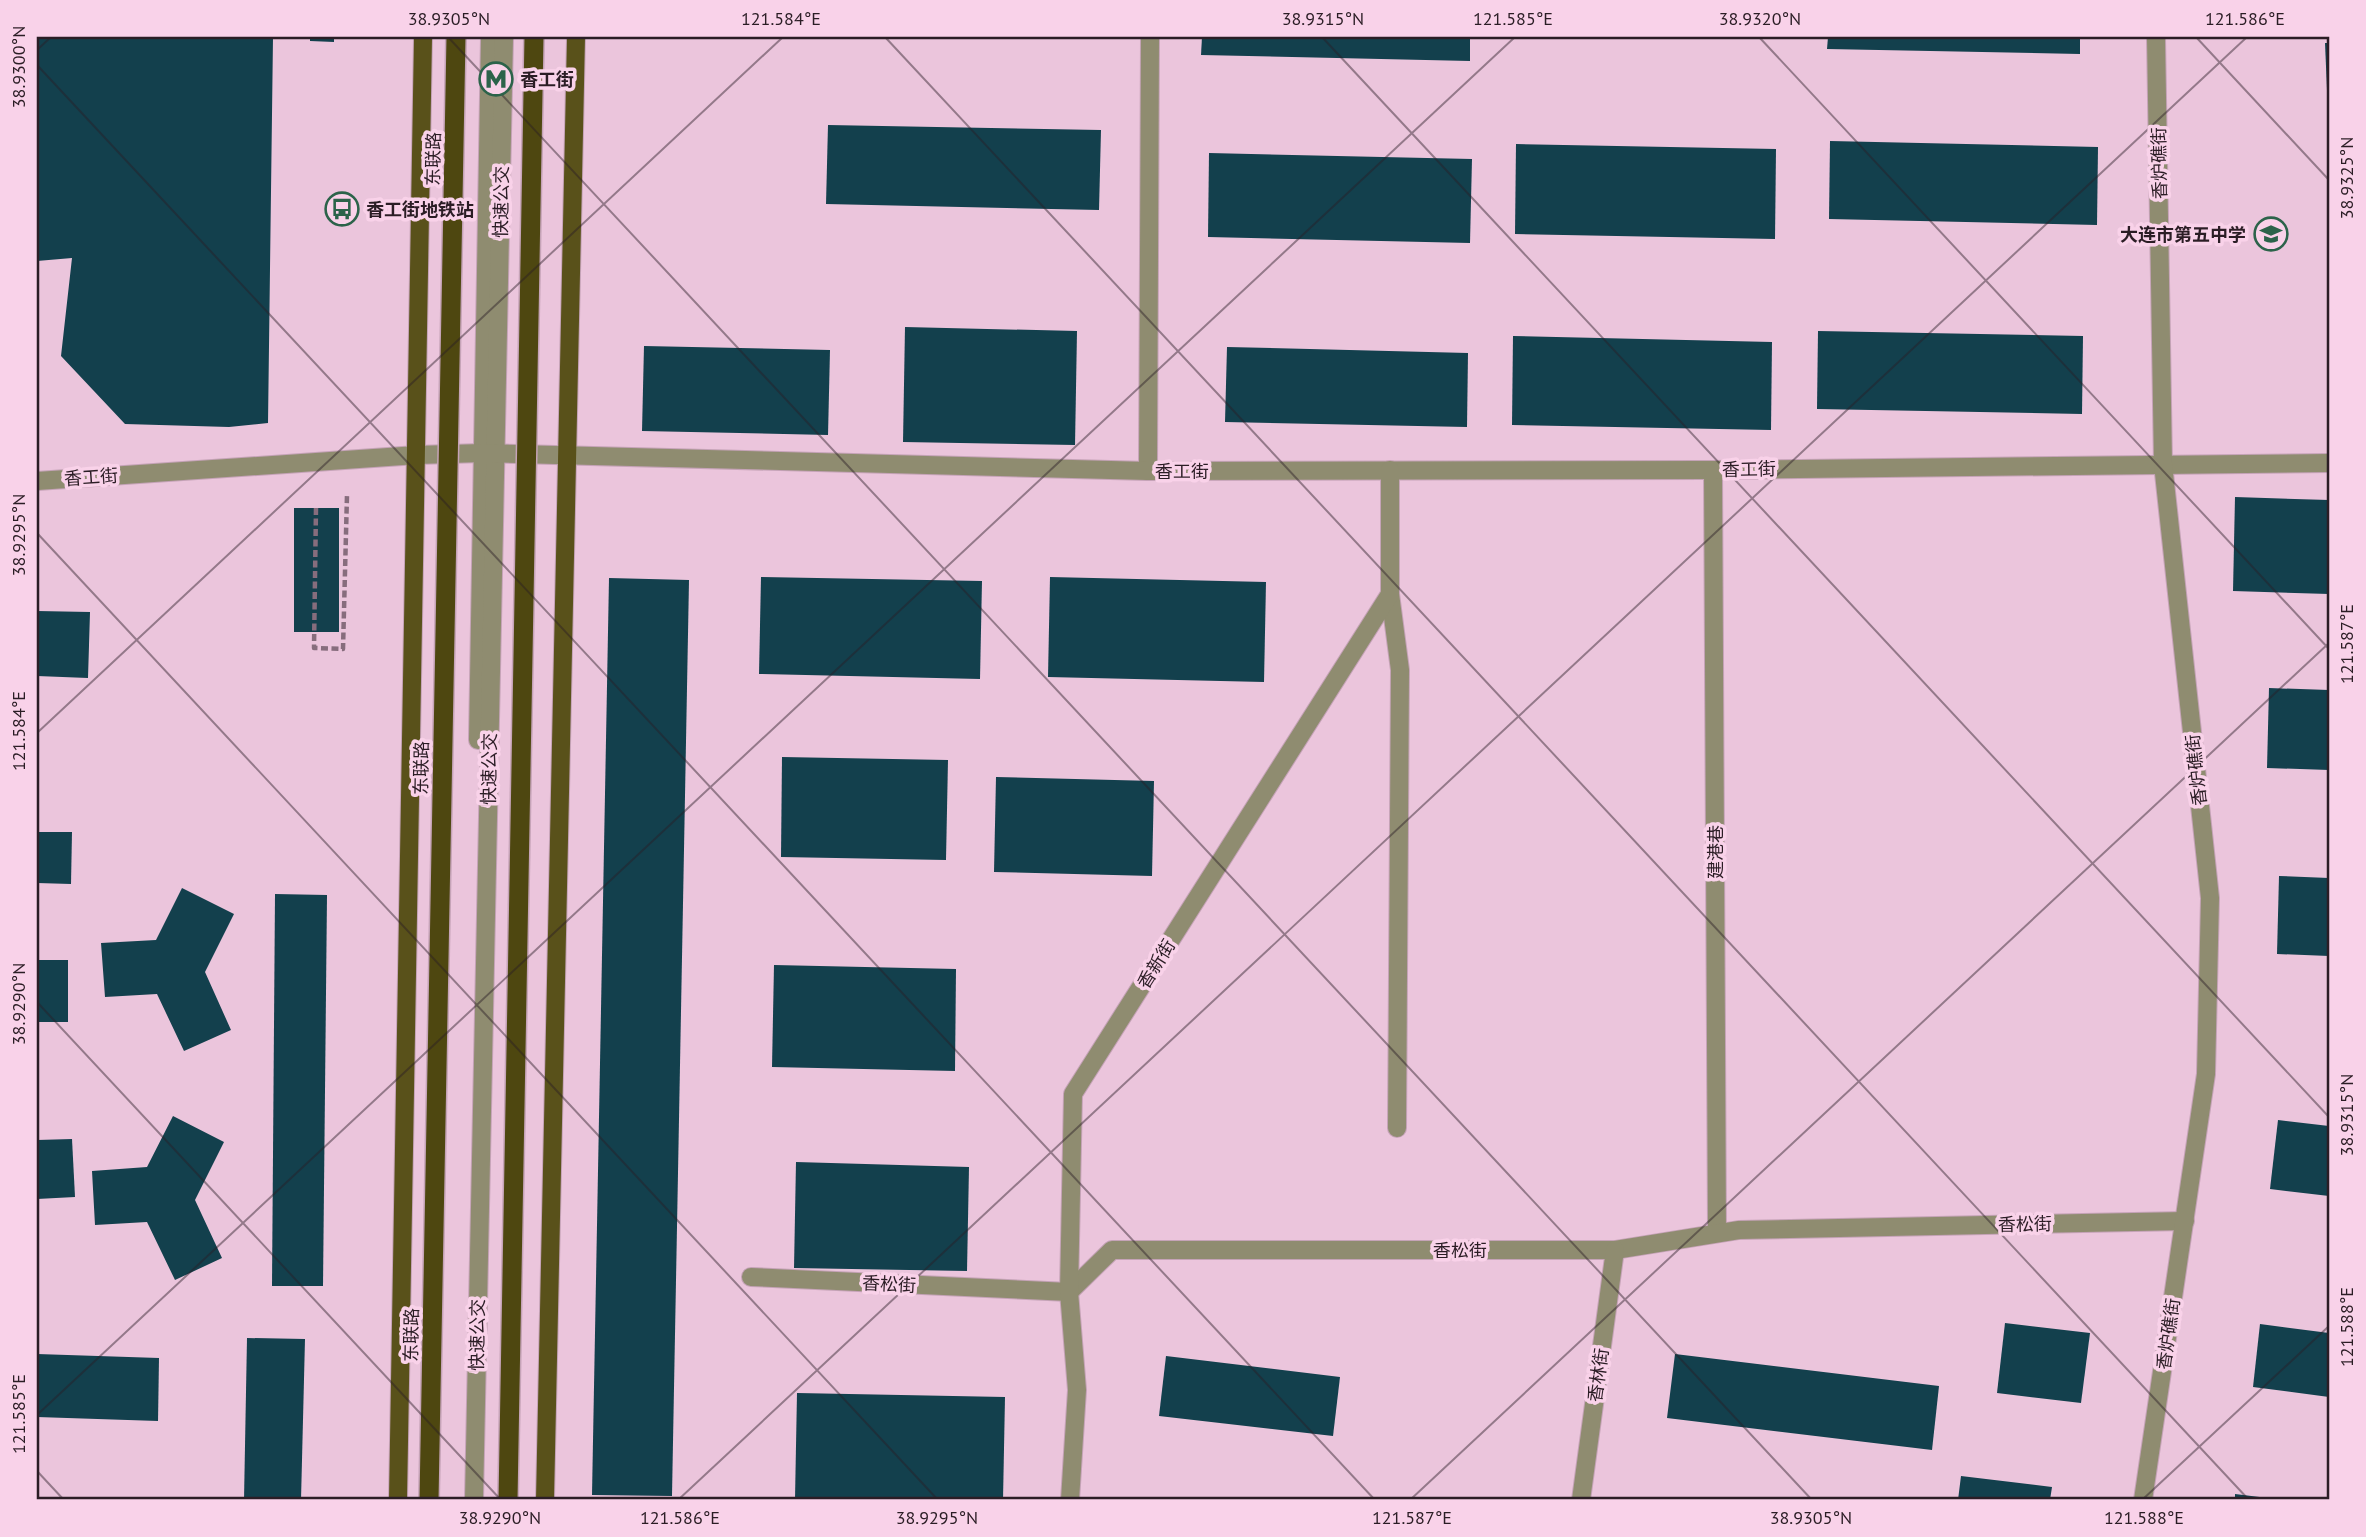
<svg xmlns="http://www.w3.org/2000/svg" width="2366" height="1537" font-family="'PT Sans','Noto Sans SC',sans-serif">
	<style>
		.building { fill: #13404d }
		.lines { fill: none; stroke-linecap: round; stroke-linejoin: round }
		.service-casing { stroke: #c5a3b7; stroke-width: 20 }
		.minor-casing { stroke: #c5a3b7; stroke-width: 20 }
		.primary-casing { stroke: #c5a3b7; stroke-width: 20 }
		.path { stroke: #876d7d; stroke-width: 4.5; stroke-dasharray: 7 3.5; stroke-linecap: butt }
		.service { stroke: #8f8c70; stroke-width: 18 }
		.minor { stroke: #8f8c70; stroke-width: 18 }
		.primary { stroke: #59511a; stroke-width: 18 }
		.trunk-bridge-casing { stroke: #c5a3b7; stroke-width: 22; stroke-linecap: butt }
		.trunk-bridge { stroke: #4e4710; stroke-width: 19 }
		.ticks { fill: none; stroke: #2b1d25; stroke-width: 2; stroke-opacity: 0.45 }
		.labels { text-anchor: middle; dominant-baseline: central; stroke-width: 7; stroke-linejoin: round; paint-order: stroke }
		.poi-label { font-size: 18px; font-weight: bold; fill: #2b1d25; stroke: #f9d2e9; text-anchor: start }
		.street-label { font-size: 18px; fill: #2b1d25; stroke: #f9d2e9 }
		.neatline { fill: none; stroke: #2b1d25; stroke-width: 2.5 }
		.ticks-label { font-size: 18px; text-anchor: middle; fill: #2b1d25 }
	</style>
	<rect width="100%" height="100%" fill="#ebc5dc"/>
	<g class="building">
		<path d="M 37,37 L 273,37 L 268,423 L 229,427 L 125,424 L 61,356 L 72,258 L 37,261 Z"/>
		<path d="M 310,37 L 334,37 L 334,42 L 310,41 Z"/>
		<path d="M 1202,37 L 1470,37 L 1470,61 L 1201,55 Z"/>
		<path d="M 1828,37 L 2080,37 L 2080,54 L 1827,49 Z"/>
		<path d="M 2325,43 L 2329,43 L 2329,90 L 2327,90 Z"/>
		<path d="M 828,125 L 1101,130 L 1099,210 L 826,204 Z"/>
		<path d="M 1830,141 L 2098,147 L 2097,225 L 1829,219 Z"/>
		<path d="M 1516,144 L 1776,149 L 1775,239 L 1515,234 Z"/>
		<path d="M 1209,153 L 1472,159 L 1470,243 L 1208,237 Z"/>
		<path d="M 905,327 L 1077,331 L 1075,445 L 903,442 Z"/>
		<path d="M 1818,331 L 2083,336 L 2082,414 L 1817,409 Z"/>
		<path d="M 1513,336 L 1772,342 L 1771,430 L 1512,425 Z"/>
		<path d="M 644,346 L 830,350 L 828,435 L 642,431 Z"/>
		<path d="M 1227,347 L 1468,353 L 1467,427 L 1225,422 Z"/>
		<path d="M 2235,497 L 2329,500 L 2329,594 L 2233,591 Z"/>
		<rect x="294" y="508" width="45" height="124"/>
		<path d="M 761,577 L 982,581 L 980,679 L 759,674 Z"/>
		<path d="M 1050,577 L 1266,582 L 1264,682 L 1048,677 Z"/>
		<path d="M 609,578 L 689,580 L 672,1496 L 592,1495 Z"/>
		<path d="M 37,611 L 90,612 L 88,678 L 37,676 Z"/>
		<path d="M 2269,688 L 2329,690 L 2329,770 L 2267,768 Z"/>
		<path d="M 782,757 L 948,760 L 946,860 L 781,857 Z"/>
		<path d="M 996,777 L 1154,781 L 1152,876 L 994,872 Z"/>
		<path d="M 37,832 L 72,832 L 71,884 L 37,883 Z"/>
		<path d="M 2279,876 L 2329,878 L 2329,956 L 2277,954 Z"/>
		<path d="M 182,888 L 234,914 L 205,972 L 231,1030 L 184,1051 L 157,994 L 105,997 L 101,943 L 156,940 Z"/>
		<path d="M 275,894 L 327,895 L 323,1286 L 272,1286 Z"/>
		<rect x="37" y="960" width="31" height="62"/>
		<path d="M 774,965 L 956,969 L 955,1071 L 772,1067 Z"/>
		<path d="M 173,1116 L 224,1142 L 195,1200 L 222,1258 L 175,1280 L 147,1222 L 95,1225 L 92,1171 L 147,1167 Z"/>
		<path d="M 2278,1120 L 2329,1126 L 2329,1196 L 2270,1189 Z"/>
		<path d="M 72,1139 L 75,1197 L 37,1199 L 37,1140 Z"/>
		<path d="M 796,1162 L 969,1167 L 967,1271 L 794,1268 Z"/>
		<path d="M 2005,1323 L 2090,1333 L 2081,1403 L 1997,1393 Z"/>
		<path d="M 2260,1324 L 2329,1333 L 2329,1397 L 2253,1387 Z"/>
		<path d="M 247,1338 L 305,1339 L 301,1500 L 244,1500 Z"/>
		<path d="M 37,1354 L 159,1358 L 158,1421 L 37,1417 Z"/>
		<path d="M 1675,1354 L 1939,1386 L 1932,1450 L 1667,1418 Z"/>
		<path d="M 1166,1356 L 1340,1377 L 1333,1436 L 1159,1416 Z"/>
		<path d="M 797,1393 L 1005,1397 L 1003,1500 L 795,1499 Z"/>
		<path d="M 1961,1476 L 2052,1487 L 2050,1500 L 1958,1500 Z"/>
		<path d="M 2235,1494 L 2276,1499 L 2276,1500 L 2235,1500 Z"/>
	</g>
	<g class="lines">
		<defs>
			<g id="service">
				<path d="M 478,740 L 490,37"/>
				<path d="M 474,1500 L 504,37"/>
			</g>
			<g id="minor">
				<path d="M 1713,470 L 1717,1233"/>
				<path d="M 1148,471 L 1150,37"/>
				<path d="M 37,481 L 417,455 L 482,453 L 1148,471 L 1713,470 L 2329,463"/>
				<path d="M 1390,594 L 1400,670 L 1397,1128"/>
				<path d="M 751,1277 L 1069,1292 L 1112,1250 L 1615,1250 L 1739,1230 L 2185,1221"/>
				<path d="M 1070,1500 L 1077,1390 L 1069,1292 L 1073,1094 L 1390,594 L 1390,470"/>
				<path d="M 1581,1500 L 1615,1250"/>
				<path d="M 2143,1500 L 2206,1074 L 2210,898 L 2163,464 L 2156,37"/>
			</g>
			<g id="primary">
				<path d="M 398,1500 L 423,37"/>
				<path d="M 545,1500 L 576,37"/>
			</g>
		</defs>
		<use href="#service" class="service-casing"/>
		<use href="#minor" class="minor-casing"/>
		<use href="#primary" class="primary-casing"/>
		<path class="path" d="M 316,508 L 314,648 L 343,649 L 347,495"/>
		<use href="#service" class="service"/>
		<use href="#minor" class="minor"/>
		<use href="#primary" class="primary"/>
		<defs>
			<g id="trunk-bridge">
				<path d="M 429,1500 L 456,37"/>
				<path d="M 508,1500 L 534,37"/>
			</g>
		</defs>
		<use href="#trunk-bridge" class="trunk-bridge-casing"/>
		<use href="#trunk-bridge" class="trunk-bridge"/>
	</g>
	<path class="ticks" d="M 448,37 L 1812,1500M 885,37 L 2249,1500M 1322,37 L 2329,1117M 1759,37 L 2329,649M 2196,37 L 2329,180M 37,50 L 51,37M 37,65 L 1375,1500M 37,533 L 938,1500M 37,733 L 783,37M 37,1002 L 501,1500M 37,1415 L 1515,37M 37,1471 L 64,1500M 678,1500 L 2247,37M 1410,1500 L 2329,643M 2142,1500 L 2329,1326"/>
	<defs>
		<symbol id="metro-ring" viewBox="-11 -11 22 22"><circle r="9.5" fill="#f9d2e9" stroke="#2c634a" stroke-width="1.5"/><path d="M-5.5 5V-5H-3L0 0L3-5H5.5V5H3V-.5L0 4L-3-.5V5Z" fill="#2c634a"/></symbol>
		<symbol id="bus-ring" viewBox="-11 -11 22 22"><circle r="9.5" fill="#f9d2e9" stroke="#2c634a" stroke-width="1.5"/><path d="M-5-6H5V4H4V6H2V4H-2V6H-4V4H-5ZM-3.5-4V0h7V-4ZM-3.5 1.2v1.5H-2V1.2ZM2 1.2v1.5H3.5V1.2Z" fill="#2c634a"/></symbol>
		<symbol id="school-ring" viewBox="-11 -11 22 22"><circle r="9.5" fill="#f9d2e9" stroke="#2c634a" stroke-width="1.5"/><path d="M0-5L7-2L0 1L-7-2ZM-4 1L0 2.5L4 1V4Q0 6-4 4Z" fill="#2c634a"/></symbol>
	</defs>
	<g fill-rule="evenodd">
		<use href="#metro-ring" x="477" y="60" width="38" height="38"/>
		<use href="#bus-ring" x="323" y="190" width="38" height="38"/>
		<use href="#school-ring" x="2252" y="215" width="38" height="38"/>
	</g>
	<g class="labels">
		<g class="poi-label">
			<text x="520" y="79">香工街</text>
			<text x="366" y="209">香工街地铁站</text>
			<text x="2246" y="234" text-anchor="end">大连市第五中学</text>
		</g>
		<g class="street-label">
			<text transform="translate(433 159) rotate(-89)">东联路</text>
			<text transform="translate(2159 163) rotate(-91)">香炉礁街</text>
			<text transform="translate(501 202) rotate(-89)">快速公交</text>
			<text transform="translate(1749 469) rotate(-1)">香工街</text>
			<text x="1182" y="471">香工街</text>
			<text transform="translate(91 477) rotate(-4)">香工街</text>
			<text transform="translate(421 768) rotate(-89)">东联路</text>
			<text transform="translate(489 769) rotate(-89)">快速公交</text>
			<text transform="translate(2196 770) rotate(-96)">香炉礁街</text>
			<text transform="translate(1715 852) rotate(-90)">建港巷</text>
			<text transform="translate(1156 964) rotate(-58)">香新街</text>
			<text transform="translate(2025 1224) rotate(-1)">香松街</text>
			<text x="1460" y="1250">香松街</text>
			<text transform="translate(889 1284) rotate(3)">香松街</text>
			<text transform="translate(2168 1334) rotate(-82)">香炉礁街</text>
			<text transform="translate(411 1335) rotate(-89)">东联路</text>
			<text transform="translate(477 1335) rotate(-89)">快速公交</text>
			<text transform="translate(1598 1375) rotate(-82)">香林街</text>
		</g>
	</g>
	<rect width="2366" height="1537" fill="none" stroke="#f9d2e9" stroke-width="77"/>
	<rect x="38" y="38" width="2290" height="1460" class="neatline"/>
	<g class="ticks-label">
		<text x="449" y="25">38.9305°N</text>
		<text x="781" y="25">121.584°E</text>
		<text x="1323" y="25">38.9315°N</text>
		<text x="1513" y="25">121.585°E</text>
		<text x="1760" y="25">38.9320°N</text>
		<text x="2245" y="25">121.586°E</text>
		<text transform="translate(19 67) rotate(-90)" y="6">38.9300°N</text>
		<text transform="translate(2347 178) rotate(-90)" y="6">38.9325°N</text>
		<text transform="translate(19 535) rotate(-90)" y="6">38.9295°N</text>
		<text transform="translate(2347 644) rotate(-90)" y="6">121.587°E</text>
		<text transform="translate(19 731) rotate(-90)" y="6">121.584°E</text>
		<text transform="translate(19 1004) rotate(-90)" y="6">38.9290°N</text>
		<text transform="translate(2347 1115) rotate(-90)" y="6">38.9315°N</text>
		<text transform="translate(2347 1327) rotate(-90)" y="6">121.588°E</text>
		<text transform="translate(19 1414) rotate(-90)" y="6">121.585°E</text>
		<text x="500" y="1524">38.9290°N</text>
		<text x="680" y="1524">121.586°E</text>
		<text x="937" y="1524">38.9295°N</text>
		<text x="1412" y="1524">121.587°E</text>
		<text x="1811" y="1524">38.9305°N</text>
		<text x="2144" y="1524">121.588°E</text>
	</g>
</svg>
